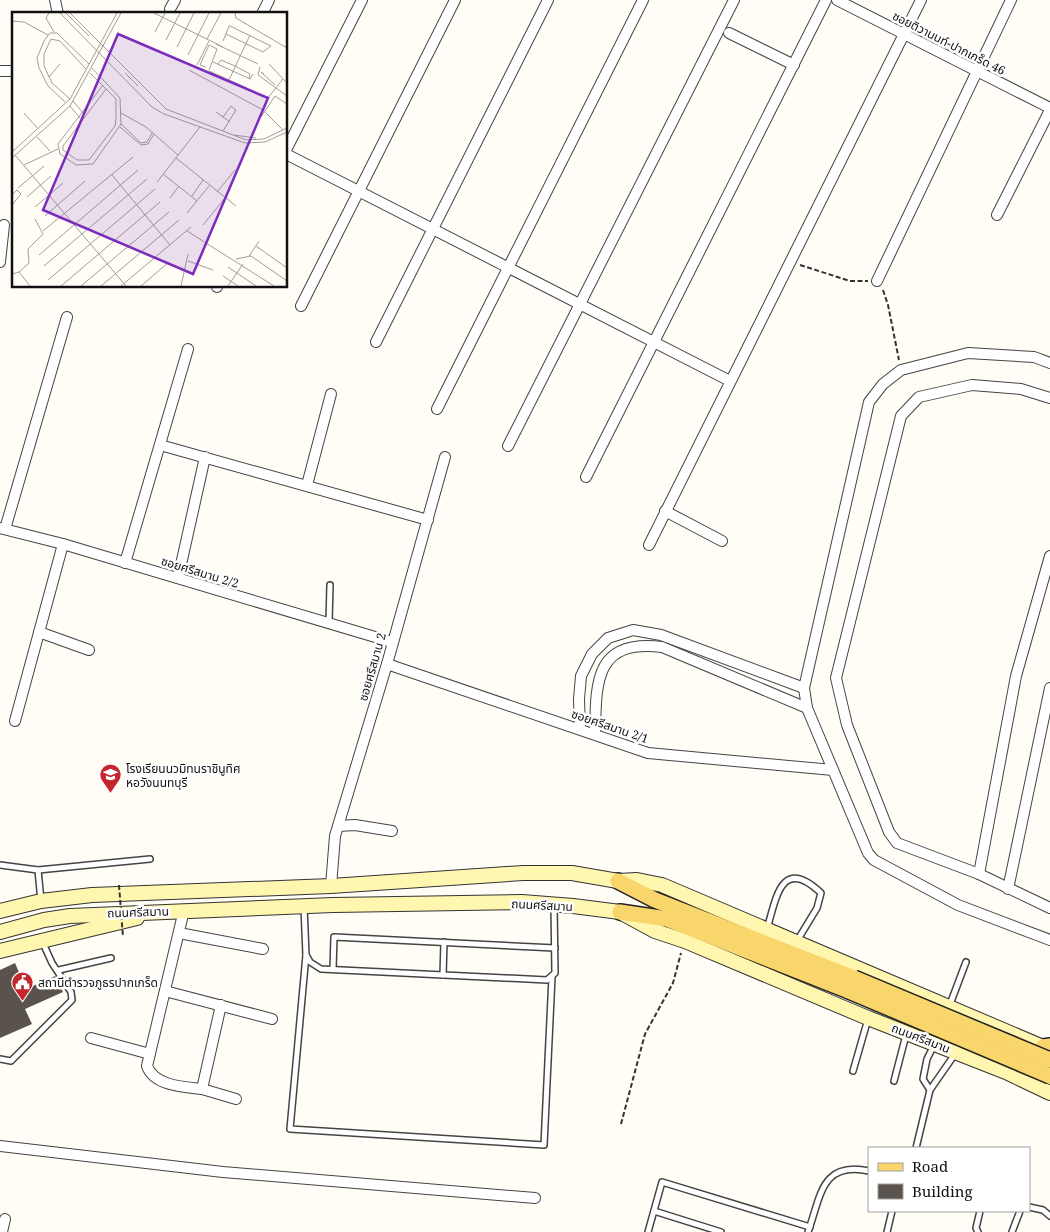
<svg xmlns="http://www.w3.org/2000/svg" width="1050" height="1232" font-family="'Noto Serif','Noto Sans Thai',serif">
	<style>
		.building { fill: #5a524d }
		.lines { fill: none; stroke-linecap: round; stroke-linejoin: round }
		.lane-casing { stroke: #444; stroke-width: 8 }
		.street-casing { stroke: #444; stroke-width: 12 }
		.secondary-casing { stroke: #333; stroke-width: 16 }
		.primary-casing { stroke: #222; stroke-width: 18 }
		.path { stroke: #333; stroke-width: 2; stroke-dasharray: 5 2.5; stroke-linecap: butt }
		.lane { stroke: #fff; stroke-width: 5 }
		.street { stroke: #fff; stroke-width: 10 }
		.secondary { stroke: #fff6b0; stroke-width: 14 }
		.primary { stroke: #f9d66b; stroke-width: 15 }
		.primary-bridge-casing { stroke: #222; stroke-width: 18; stroke-linecap: butt }
		.path-bridge { stroke: #333; stroke-width: 2; stroke-dasharray: 5 2.5; stroke-linecap: butt }
		.primary-bridge { stroke: #f9d66b; stroke-width: 15 }
		.labels { text-anchor: middle; dominant-baseline: central; stroke-width: 5; stroke-linejoin: round; paint-order: stroke }
		.street-label { font-size: 12px; fill: #111; stroke: #fff }
		.poi-label { font-size: 12px; fill: #111; stroke: #fff; text-anchor: start }
		.inset-road { fill: none; stroke: #a09f9a; stroke-width: 1 }
		.view { fill: #7b2cbf; fill-opacity: 0.15; stroke: #7b2cbf; stroke-width: 2.5 }
		.inset-edge { fill: none; stroke: #111; stroke-width: 2.5 }
	</style>
	<rect width="100%" height="100%" fill="#fffdf5"/>
	<path class="building" d="M 15,963 L 26,989 L 55,976 L 63,992 L 25,1009 L 32,1024 L 0,1038 L 0,970 Z"/>
	<g class="lines">
		<defs>
			<g id="lane">
				<path d="M 329,623 L 330,585"/>
				<path d="M 0,865 L 38,870 L 41,901"/>
				<path d="M 38,870 L 150,859"/>
				<path d="M 304,907 L 306,955 L 310,962 L 321,969 L 547,980 L 555,973 L 554,905"/>
				<path d="M 767,929 C 776,899 781,855 821,893 L 817,908 L 797,941"/>
				<path d="M 306,955 L 290,1129 L 544,1145 L 552,977"/>
				<path d="M 333,969 L 334,937 L 555,948"/>
				<path d="M 59,970 L 111,958"/>
				<path d="M 443,975 L 444,942"/>
				<path d="M 949,1007 L 966,962"/>
				<path d="M 934,1045 L 927,1059 L 923,1079 L 930,1090 L 955,1054"/>
				<path d="M 0,1059 L 11,1061 L 72,1000 L 71,992 L 52,963 L 42,941"/>
				<path d="M 853,1071 L 868,1019"/>
				<path d="M 894,1081 L 906,1035"/>
				<path d="M 916,1148 L 930,1090"/>
				<path d="M 1029,1207 L 1043,1210 L 1050,1216"/>
				<path d="M 654,1211 L 721,1232"/>
				<path d="M 648,1232 L 662,1182 L 810,1227"/>
				<path d="M 808,1232 C 821,1196 821,1161 869,1171"/>
				<path d="M 887,1232 L 892,1211"/>
				<path d="M 978,1232 L 976,1228 L 980,1211"/>
				<path d="M 1012,1232 L 1020,1211"/>
			</g>
			<g id="street">
				<path d="M 55,0 L 58,14"/>
				<path d="M 837,0 L 1050,108"/>
				<path d="M 170,9 L 175,0"/>
				<path d="M 262,14 L 269,0"/>
				<path d="M 729,33 L 794,65"/>
				<path d="M 0,71 L 14,71"/>
				<path d="M 286,150 L 362,0"/>
				<path d="M 286,154 L 730,381"/>
				<path d="M 997,215 L 1050,110"/>
				<path d="M 0,262 L 4,225"/>
				<path d="M 877,281 L 1011,0"/>
				<path d="M 217,287 L 217,286"/>
				<path d="M 301,306 L 455,0"/>
				<path d="M 376,342 L 548,0"/>
				<path d="M 1050,363 L 1034,357 L 968,353 L 901,370 L 883,384 L 869,402 L 804,688 L 807,708 L 868,853 L 874,860 L 958,905 L 1050,940"/>
				<path d="M 1050,398 L 1021,389 L 972,385 L 919,397 L 901,416 L 836,678 L 847,725 L 889,832 L 897,843 L 979,874 L 1050,908"/>
				<path d="M 437,409 L 643,0"/>
				<path d="M 160,445 L 428,520"/>
				<path d="M 508,446 L 734,0"/>
				<path d="M 586,477 L 826,0"/>
				<path d="M 307,485 L 331,394"/>
				<path d="M 665,511 L 722,541"/>
				<path d="M 0,528 L 63,544 L 392,642"/>
				<path d="M 5,529 L 67,317"/>
				<path d="M 649,545 L 921,0"/>
				<path d="M 125,563 L 188,349"/>
				<path d="M 178,578 L 205,457"/>
				<path d="M 39,632 L 89,650"/>
				<path d="M 387,664 L 648,753 L 833,770"/>
				<path d="M 15,721 L 63,544"/>
				<path d="M 580,729 L 579,699 L 581,676 L 592,654 L 608,638 L 633,630 L 661,635 L 804,688"/>
				<path d="M 595,734 C 596,681 595,639 662,647 L 807,708"/>
				<path d="M 338,826 L 355,825 L 392,831"/>
				<path d="M 979,874 L 1016,676 L 1050,556"/>
				<path d="M 331,886 L 335,836 L 387,664 L 445,457"/>
				<path d="M 1008,889 L 1050,688"/>
				<path d="M 184,910 L 147,1066 C 154,1086 184,1087 202,1089 L 221,1005"/>
				<path d="M 179,933 L 263,949"/>
				<path d="M 165,991 L 272,1019"/>
				<path d="M 91,1038 L 150,1054"/>
				<path d="M 202,1089 L 236,1099"/>
				<path d="M 0,1146 L 223,1172 L 535,1198"/>
				<path d="M 2,1232 L 5,1219"/>
			</g>
			<g id="secondary">
				<path d="M 0,911 L 41,901 L 92,895 L 331,886 L 523,873 L 572,873 L 618,881 L 637,880 L 662,885 L 1050,1050"/>
				<path d="M 0,932 L 44,920 L 70,916 L 333,905 L 522,902 L 573,906 L 620,912 L 655,931 L 685,941 L 868,1018 L 1006,1072 L 1050,1093"/>
				<path d="M 0,951 L 137,918"/>
			</g>
			<g id="primary">
				<path d="M 618,881 L 655,900 L 854,978"/>
				<path d="M 620,912 L 667,919 L 849,991"/>
				<path d="M 1043,1047 L 1050,1046"/>
			</g>
		</defs>
		<use href="#lane" class="lane-casing"/>
		<use href="#street" class="street-casing"/>
		<use href="#secondary" class="secondary-casing"/>
		<use href="#primary" class="primary-casing"/>
		<g class="path">
			<path d="M 800,265 L 850,281 L 868,281"/>
			<path d="M 883,290 L 888,305 L 899,360"/>
			<path d="M 621,1124 L 645,1034 L 673,983 L 681,953"/>
		</g>
		<use href="#lane" class="lane"/>
		<use href="#street" class="street"/>
		<use href="#secondary" class="secondary"/>
		<use href="#primary" class="primary"/>
		<defs>
			<g id="primary-bridge">
				<path d="M 854,978 L 1050,1060"/>
				<path d="M 849,991 L 1050,1076"/>
			</g>
		</defs>
		<use href="#primary-bridge" class="primary-bridge-casing"/>
		<path class="path-bridge" d="M 119,885 L 123,937"/>
		<use href="#primary-bridge" class="primary-bridge"/>
	</g>
	<defs>
		<symbol id="school-pin" viewBox="-11 -11 22 30"><path d="M0 17L-7.5 6A9.5 9.5 0 1 1 7.5 6Z" fill="#c4262e" stroke="#fff"/><path d="M0-5L7-2L0 1L-7-2ZM-4 1L0 2.5L4 1V4Q0 6-4 4Z" fill="#fff"/></symbol>
		<symbol id="civic-pin" viewBox="-11 -11 22 30"><path d="M0 17L-7.5 6A9.5 9.5 0 1 1 7.5 6Z" fill="#c4262e" stroke="#fff"/><path d="M-.6-6.5H3V-4.5H.6V-3L4-1V1h2V6H-6V1h2V-1L-.6-3ZM-1.2 2.5V6h2.4V2.5Z" fill="#fff"/></symbol>
	</defs>
	<g fill-rule="evenodd">
		<use href="#school-pin" x="98" y="762" width="25" height="34"/>
		<use href="#civic-pin" x="10" y="970" width="25" height="34"/>
	</g>
	<g class="labels">
		<g class="street-label">
			<text transform="translate(949 43) rotate(27)">ซอยติวานนท์-ปากเกร็ด 46</text>
			<text transform="translate(200 572) rotate(17)">ซอยศรีสมาน 2/2</text>
			<text transform="translate(372 667) rotate(-74)">ซอยศรีสมาน 2</text>
			<text transform="translate(610 726) rotate(19)">ซอยศรีสมาน 2/1</text>
			<text transform="translate(542 905) rotate(3)">ถนนศรีสมาน</text>
			<text transform="translate(138 912) rotate(-2)">ถนนศรีสมาน</text>
			<text transform="translate(921 1038) rotate(21)">ถนนศรีสมาน</text>
		</g>
		<g class="poi-label">
			<text x="126" y="768">โรงเรียนนวมิทนราชินูทิศ<tspan x="126" dy="14">หอวังนนทบุรี</tspan></text>
			<text x="38" y="982">สถานีตำรวจภูธรปากเกร็ด</text>
		</g>
	</g>
	<g transform="translate(12 12)">
		<rect width="275" height="275" fill="#fffdf5"/>
		<path class="inset-road" d="M 37,1 L 34,6 L 42,20M 48,1 L 140,95 L 152,102 L 233,131 L 253,130 L 275,120M 54,1 L 77,24M 58,1 L 154,97 L 234,128 L 252,127 L 275,116M 142,1 L 211,35M 223,1 L 224,6 L 275,36M 0,9 L 12,10 L 36,23M 143,20 L 153,1M 195,27 L 209,1M 154,28 L 168,1M 211,29 L 214,22 L 217,14 L 218,14 L 259,34 L 251,40 L 214,22M 204,32 L 246,52M 165,35 L 182,1M 176,43 L 197,1M 201,50 L 238,67 L 241,62M 206,52 L 209,48 L 223,54 L 238,62 L 237,66M 257,52 L 275,71M 185,53 L 197,29M 194,55 L 188,53 L 197,33 L 205,37 L 197,58M 248,55 L 246,63 L 275,84M 80,56 L 108,86 L 109,112 L 81,152 L 64,153 L 48,142 L 46,132 L 91,73M 177,58 L 251,98 L 271,118M 197,59 L 235,76M 78,61 L 104,87 L 104,107 L 103,114 L 77,148 L 65,148 L 51,138 L 51,134 L 94,77M 113,61 L 126,74M 252,62 L 249,60 L 263,73M 37,65 L 48,52M 217,68 L 238,23M 58,87 L 40,71 L 32,54 L 32,42 L 39,27 L 48,29 L 74,57M 255,87 L 271,67M 61,89 L 71,101M 53,90 L 36,74 L 27,56 L 25,46 L 32,29 L 38,21 L 45,21 L 77,52M 58,94 L 68,106M 204,100 L 218,110M 12,101 L 26,117M 109,101 L 134,115 L 166,143M 211,105 L 219,94 L 224,98 L 211,119M 249,105 L 263,84 L 275,92M 109,112 L 129,131 L 135,130 L 140,121M 108,115 L 129,133 L 136,132 L 142,122M 222,123 L 244,126M 25,125 L 38,139M 0,140 L 58,87 L 105,1M 3,143 L 114,274M 0,146 L 58,94 L 109,1M 164,146 L 224,194M 12,153 L 46,137M 151,162 L 185,189M 100,163 L 158,233M 145,170 L 188,115M 6,176 L 32,154M 205,180 L 223,158M 0,183 L 5,178 L 9,182 L 0,193M 180,184 L 191,168M 15,185 L 39,164M 158,186 L 167,174M 23,195 L 51,171M 175,201 L 197,174M 33,204 L 73,169M 191,213 L 213,186M 31,219 L 121,145M 175,219 L 262,274M 244,234 L 275,256M 27,243 L 126,158M 237,244 L 247,229M 224,247 L 239,244 L 275,269M 176,249 L 201,258M 32,254 L 135,167M 216,255 L 244,274M 7,260 L 17,251 L 16,237 L 31,222 L 23,207M 0,262 L 7,260 L 18,274M 211,264 L 226,274M 36,268 L 143,177M 49,274 L 148,190M 69,274 L 157,200M 89,274 L 167,208M 109,274 L 179,215M 129,274 L 157,250M 169,274 L 176,242M 216,274 L 231,252"/>
		<path class="view" d="M 106,22 L 256,86 L 181,262 L 31,198 Z"/>
		<rect width="275" height="275" class="inset-edge"/>
	</g>
	<rect x="868" y="1147" width="162" height="65" fill="#ffffff" stroke="#a0a0a0"/>
	<rect x="878" y="1163" width="25" height="8" fill="#f9d66b" stroke="#a0a0a0"/>
	<text x="912" y="1172" font-size="15" fill="#111111">Road</text>
	<rect x="878" y="1184" width="25" height="15" fill="#5a524d" stroke="#a0a0a0"/>
	<text x="912" y="1197" font-size="15" fill="#111111">Building</text>
</svg>
